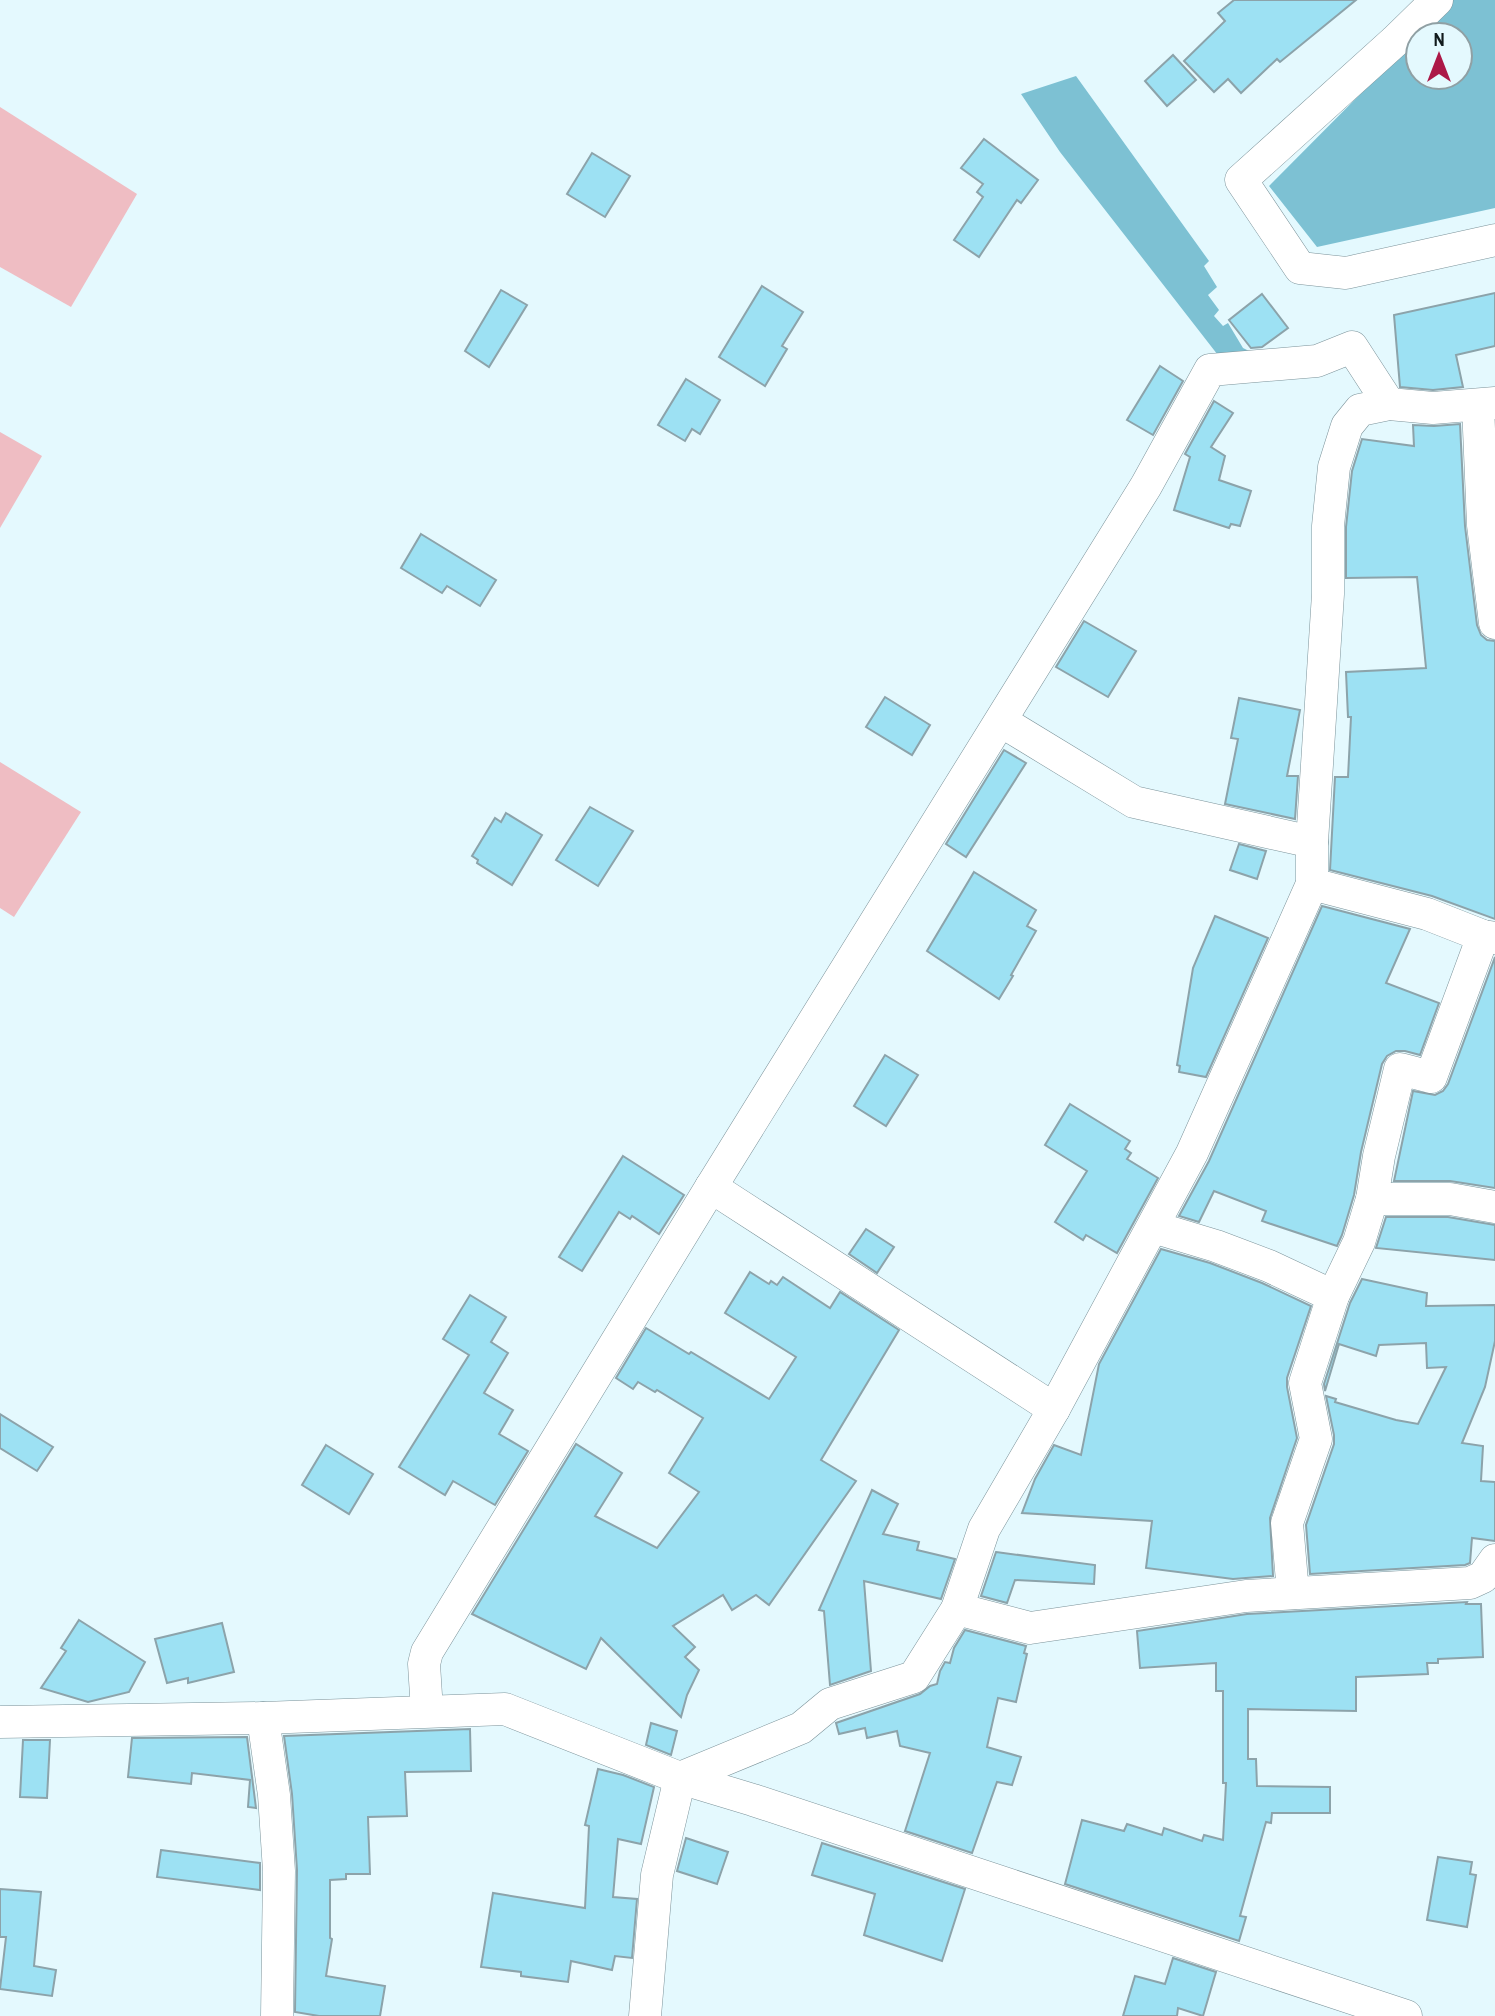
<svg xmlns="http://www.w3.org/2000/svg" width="1495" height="2016" font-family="'Archivo Narrow',sans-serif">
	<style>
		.green { fill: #efbdc3 }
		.water { fill: #7dc1d3 }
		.building { fill: #9de1f3; stroke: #8ca3aa; stroke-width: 2 }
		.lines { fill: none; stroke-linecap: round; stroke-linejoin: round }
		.minor-casing { stroke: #7c939a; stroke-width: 33 }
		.minor { stroke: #fff; stroke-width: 32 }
	</style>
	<rect width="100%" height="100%" fill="#e4f9fe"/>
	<g class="green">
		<path d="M 0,107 L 137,194 L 71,307 L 0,267 Z"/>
		<path d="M 0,432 L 42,456 L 0,528 Z"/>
		<path d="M 0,762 L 81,812 L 14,917 L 0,908 Z"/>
	</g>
	<g class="water">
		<path d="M 1450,0 L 1495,0 L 1495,208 L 1317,247 L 1269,186 L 1418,36 L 1418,77 L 1460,77 L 1460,35 L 1419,35 Z"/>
		<path d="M 1076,76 L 1209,261 L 1204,266 L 1217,287 L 1208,295 L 1219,310 L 1214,316 L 1223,326 L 1228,323 L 1243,348 L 1251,352 L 1221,359 L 1060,152 L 1021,94 Z"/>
	</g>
	<g class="building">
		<path d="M 1234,0 L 1356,0 L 1280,62 L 1277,59 L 1241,93 L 1228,79 L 1214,92 L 1184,61 L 1225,21 L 1218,13 Z"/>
		<path d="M 1173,55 L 1196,80 L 1167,106 L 1145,81 Z"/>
		<path d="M 984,139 L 1038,180 L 1021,203 L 1017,200 L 979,257 L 954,240 L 983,197 L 977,192 L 983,184 L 961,168 Z"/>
		<path d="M 592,153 L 630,176 L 605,217 L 567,194 Z"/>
		<path d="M 762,286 L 803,312 L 782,346 L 787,349 L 765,386 L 719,357 Z"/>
		<path d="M 501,290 L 527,305 L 489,367 L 465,351 Z"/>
		<path d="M 1495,293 L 1495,346 L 1456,355 L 1463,387 L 1433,390 L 1400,387 L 1394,315 Z"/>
		<path d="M 1262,294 L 1288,328 L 1262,347 L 1251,348 L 1229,320 Z"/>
		<path d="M 1160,366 L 1183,381 L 1153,435 L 1127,420 Z"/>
		<path d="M 686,379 L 720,400 L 700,434 L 692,429 L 685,441 L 658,425 Z"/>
		<path d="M 1214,401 L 1233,413 L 1211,447 L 1225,456 L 1219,480 L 1251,491 L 1240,526 L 1231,524 L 1229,528 L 1174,510 L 1190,457 L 1185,454 Z"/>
		<path d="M 1460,424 L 1465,526 L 1477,625 L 1481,635 L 1487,640 L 1495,641 L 1495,919 L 1432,896 L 1330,870 L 1335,777 L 1348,777 L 1351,717 L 1348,717 L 1346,672 L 1426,668 L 1417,577 L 1346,578 L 1346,527 L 1352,471 L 1362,439 L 1414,446 L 1413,425 L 1434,426 Z"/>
		<path d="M 421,534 L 496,580 L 480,606 L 447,586 L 442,593 L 401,568 Z"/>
		<path d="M 1084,621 L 1136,651 L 1108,697 L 1056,667 Z"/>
		<path d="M 885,697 L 930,725 L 912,755 L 866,727 Z"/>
		<path d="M 1239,698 L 1300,710 L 1287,776 L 1298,776 L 1295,819 L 1225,804 L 1238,739 L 1231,738 Z"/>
		<path d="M 1004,750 L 1026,763 L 966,857 L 946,844 Z"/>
		<path d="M 590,807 L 633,831 L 598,886 L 556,860 Z"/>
		<path d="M 506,813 L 542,835 L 512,885 L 477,863 L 478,860 L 472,856 L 495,818 L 501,822 Z"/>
		<path d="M 1239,844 L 1266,851 L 1257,879 L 1230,870 Z"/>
		<path d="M 974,872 L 1036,910 L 1027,926 L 1036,931 L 1011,975 L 1013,976 L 999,999 L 927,951 Z"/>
		<path d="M 1322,906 L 1410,929 L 1386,983 L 1439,1003 L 1420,1055 L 1405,1051 L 1396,1051 L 1387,1056 L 1382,1064 L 1361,1152 L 1354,1195 L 1342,1235 L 1337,1246 L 1262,1221 L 1266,1211 L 1214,1191 L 1199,1222 L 1179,1216 L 1209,1161 Z"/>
		<path d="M 1215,916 L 1268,938 L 1206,1077 L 1179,1072 L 1180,1066 L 1177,1065 L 1193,968 Z"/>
		<path d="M 1495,957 L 1495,1188 L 1450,1181 L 1394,1181 L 1413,1091 L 1435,1095 L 1443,1091 L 1448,1084 Z"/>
		<path d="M 885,1055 L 918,1075 L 886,1126 L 854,1106 Z"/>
		<path d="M 1070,1104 L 1130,1141 L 1125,1149 L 1131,1153 L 1127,1159 L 1158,1178 L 1117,1253 L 1086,1235 L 1083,1240 L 1055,1222 L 1087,1171 L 1045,1145 Z"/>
		<path d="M 623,1156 L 684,1195 L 659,1234 L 632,1216 L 630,1219 L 619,1212 L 582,1271 L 559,1257 Z"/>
		<path d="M 1386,1217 L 1448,1217 L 1495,1225 L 1495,1260 L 1376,1248 Z"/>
		<path d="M 866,1229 L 894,1247 L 877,1273 L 849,1254 Z"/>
		<path d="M 1161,1249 L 1210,1263 L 1262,1283 L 1311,1306 L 1287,1378 L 1287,1387 L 1297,1438 L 1270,1518 L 1273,1576 L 1233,1579 L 1146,1568 L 1152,1521 L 1022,1513 L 1035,1479 L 1054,1445 L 1081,1455 L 1099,1364 Z"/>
		<path d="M 750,1272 L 769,1284 L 771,1281 L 777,1285 L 783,1277 L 830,1308 L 840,1292 L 899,1330 L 821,1460 L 856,1481 L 769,1605 L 756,1595 L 732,1610 L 723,1595 L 673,1626 L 695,1647 L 685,1657 L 699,1670 L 687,1695 L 681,1717 L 601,1638 L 586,1669 L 472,1614 L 576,1444 L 622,1473 L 595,1516 L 657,1548 L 699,1492 L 669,1473 L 703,1418 L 657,1390 L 655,1392 L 638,1382 L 633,1389 L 616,1378 L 646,1328 L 689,1354 L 691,1352 L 769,1399 L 796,1357 L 725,1313 Z"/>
		<path d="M 1362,1279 L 1427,1293 L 1426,1306 L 1495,1305 L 1495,1341 L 1485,1387 L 1462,1443 L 1483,1446 L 1481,1481 L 1495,1482 L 1495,1541 L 1472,1538 L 1470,1563 L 1465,1565 L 1310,1574 L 1306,1525 L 1334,1444 L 1334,1435 L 1326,1396 L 1336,1399 L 1335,1402 L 1396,1420 L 1418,1424 L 1446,1367 L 1427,1368 L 1426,1343 L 1379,1345 L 1376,1356 L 1339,1344 L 1325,1391 L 1324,1384 L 1350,1303 Z"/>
		<path d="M 470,1295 L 506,1317 L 491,1342 L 508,1353 L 484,1393 L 513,1410 L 499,1434 L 528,1451 L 495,1505 L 453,1481 L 445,1495 L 399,1467 L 469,1355 L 443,1339 Z"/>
		<path d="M 0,1414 L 53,1447 L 37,1471 L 0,1448 Z"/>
		<path d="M 326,1445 L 373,1474 L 349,1514 L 302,1485 Z"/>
		<path d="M 872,1490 L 898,1504 L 883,1534 L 919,1542 L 917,1550 L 955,1559 L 941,1599 L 864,1581 L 871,1671 L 830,1685 L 824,1611 L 819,1610 Z"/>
		<path d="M 996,1552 L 1095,1565 L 1094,1584 L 1015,1580 L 1007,1603 L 981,1596 Z"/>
		<path d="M 1467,1602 L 1466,1604 L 1481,1604 L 1483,1657 L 1438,1659 L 1438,1663 L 1427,1663 L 1428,1674 L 1356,1677 L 1356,1711 L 1248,1709 L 1248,1759 L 1256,1759 L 1257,1786 L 1330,1787 L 1330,1813 L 1272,1813 L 1271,1823 L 1266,1822 L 1240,1916 L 1246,1917 L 1239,1941 L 1065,1884 L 1082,1820 L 1124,1831 L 1127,1824 L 1162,1835 L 1164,1828 L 1202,1841 L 1204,1835 L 1223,1840 L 1226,1783 L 1223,1783 L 1223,1691 L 1216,1691 L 1216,1663 L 1140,1668 L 1137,1631 L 1247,1614 Z"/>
		<path d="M 79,1620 L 145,1662 L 129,1692 L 88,1702 L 41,1688 L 66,1651 L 61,1648 Z"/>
		<path d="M 222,1623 L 234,1672 L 188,1683 L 188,1678 L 167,1683 L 155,1639 Z"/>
		<path d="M 965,1630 L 1026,1646 L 1024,1653 L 1027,1654 L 1016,1702 L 998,1698 L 987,1747 L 1021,1757 L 1012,1785 L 997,1782 L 972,1853 L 905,1831 L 930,1753 L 900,1746 L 897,1731 L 867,1738 L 865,1728 L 839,1734 L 836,1723 L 920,1694 L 930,1686 L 937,1684 L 940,1671 L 945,1662 L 950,1663 L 954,1648 Z"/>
		<path d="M 651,1723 L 677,1731 L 671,1755 L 646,1745 Z"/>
		<path d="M 470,1729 L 471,1771 L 405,1772 L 407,1816 L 368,1817 L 370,1874 L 346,1874 L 346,1879 L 330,1880 L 330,1938 L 332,1939 L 326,1976 L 385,1986 L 380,2016 L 319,2016 L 295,2012 L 297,1870 L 292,1794 L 284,1736 Z"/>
		<path d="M 247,1737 L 256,1808 L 248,1807 L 250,1780 L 192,1773 L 191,1784 L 128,1777 L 132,1738 Z"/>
		<path d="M 23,1740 L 50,1740 L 47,1798 L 20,1797 Z"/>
		<path d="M 598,1769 L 623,1775 L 654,1787 L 641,1844 L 618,1839 L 613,1897 L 637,1899 L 632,1958 L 615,1956 L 612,1970 L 571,1961 L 568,1982 L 521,1976 L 521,1972 L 481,1967 L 493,1893 L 585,1908 L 589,1826 L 585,1825 Z"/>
		<path d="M 686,1838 L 728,1852 L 717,1884 L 677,1871 Z"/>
		<path d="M 822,1843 L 965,1889 L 942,1961 L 864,1935 L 875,1894 L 812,1875 Z"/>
		<path d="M 161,1850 L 260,1863 L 260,1890 L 157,1877 Z"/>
		<path d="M 1438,1857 L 1472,1862 L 1470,1874 L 1476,1875 L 1467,1927 L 1427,1920 Z"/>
		<path d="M 0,1889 L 41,1892 L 34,1966 L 56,1970 L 52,1996 L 0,1989 L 6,1937 L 0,1937 Z"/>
		<path d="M 1173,1958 L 1216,1972 L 1203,2016 L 1178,2008 L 1177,2016 L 1123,2016 L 1135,1976 L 1165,1984 Z"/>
	</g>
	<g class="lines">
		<defs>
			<g id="minor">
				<path d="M 1437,0 L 1395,41 L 1241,180 L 1300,268 L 1346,273 L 1495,240"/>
				<path d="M 1478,405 L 1483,525 L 1495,623"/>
				<path d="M 1001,721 L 1134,802 L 1312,842"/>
				<path d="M 1312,884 L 1427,914 L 1483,936 L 1495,938"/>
				<path d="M 711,1187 L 1054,1409"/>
				<path d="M 1372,1199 L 1450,1199 L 1495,1207"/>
				<path d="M 1153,1227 L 1216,1246 L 1269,1266 L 1333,1296"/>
				<path d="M 1293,1593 L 1287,1523 L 1316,1439 L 1305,1383 L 1333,1296 L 1359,1242 L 1372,1199 L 1379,1156 L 1400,1069 L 1431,1077 L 1483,936"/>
				<path d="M 957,1609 L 1030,1628 L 1246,1596 L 1470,1583 L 1483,1577 L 1495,1560"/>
				<path d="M 427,1711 L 424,1664 L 427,1652 L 711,1187 L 1146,486 L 1210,370 L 1317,361 L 1352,347 L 1389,404"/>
				<path d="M 263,1718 L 274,1795 L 279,1871 L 277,2016"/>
				<path d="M 0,1722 L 263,1718 L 505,1709 L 680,1778 L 753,1800 L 1406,2016"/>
				<path d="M 645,2016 L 657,1875 L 680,1778 L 801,1728 L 830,1704 L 914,1677 L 957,1609 L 984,1529 L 1054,1409 L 1192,1153 L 1312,884 L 1312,842 L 1328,594 L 1328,526 L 1334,467 L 1347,426 L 1360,410 L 1389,404 L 1433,408 L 1495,403"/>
			</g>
		</defs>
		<use href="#minor" class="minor-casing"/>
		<use href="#minor" class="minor"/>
	</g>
	<g transform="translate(1439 56)"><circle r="33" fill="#e4f9fe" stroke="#90a0a4" stroke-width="2"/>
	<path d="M0-5L12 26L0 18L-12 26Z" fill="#ac1847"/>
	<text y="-10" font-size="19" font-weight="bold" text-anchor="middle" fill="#111a1c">N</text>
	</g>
</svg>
